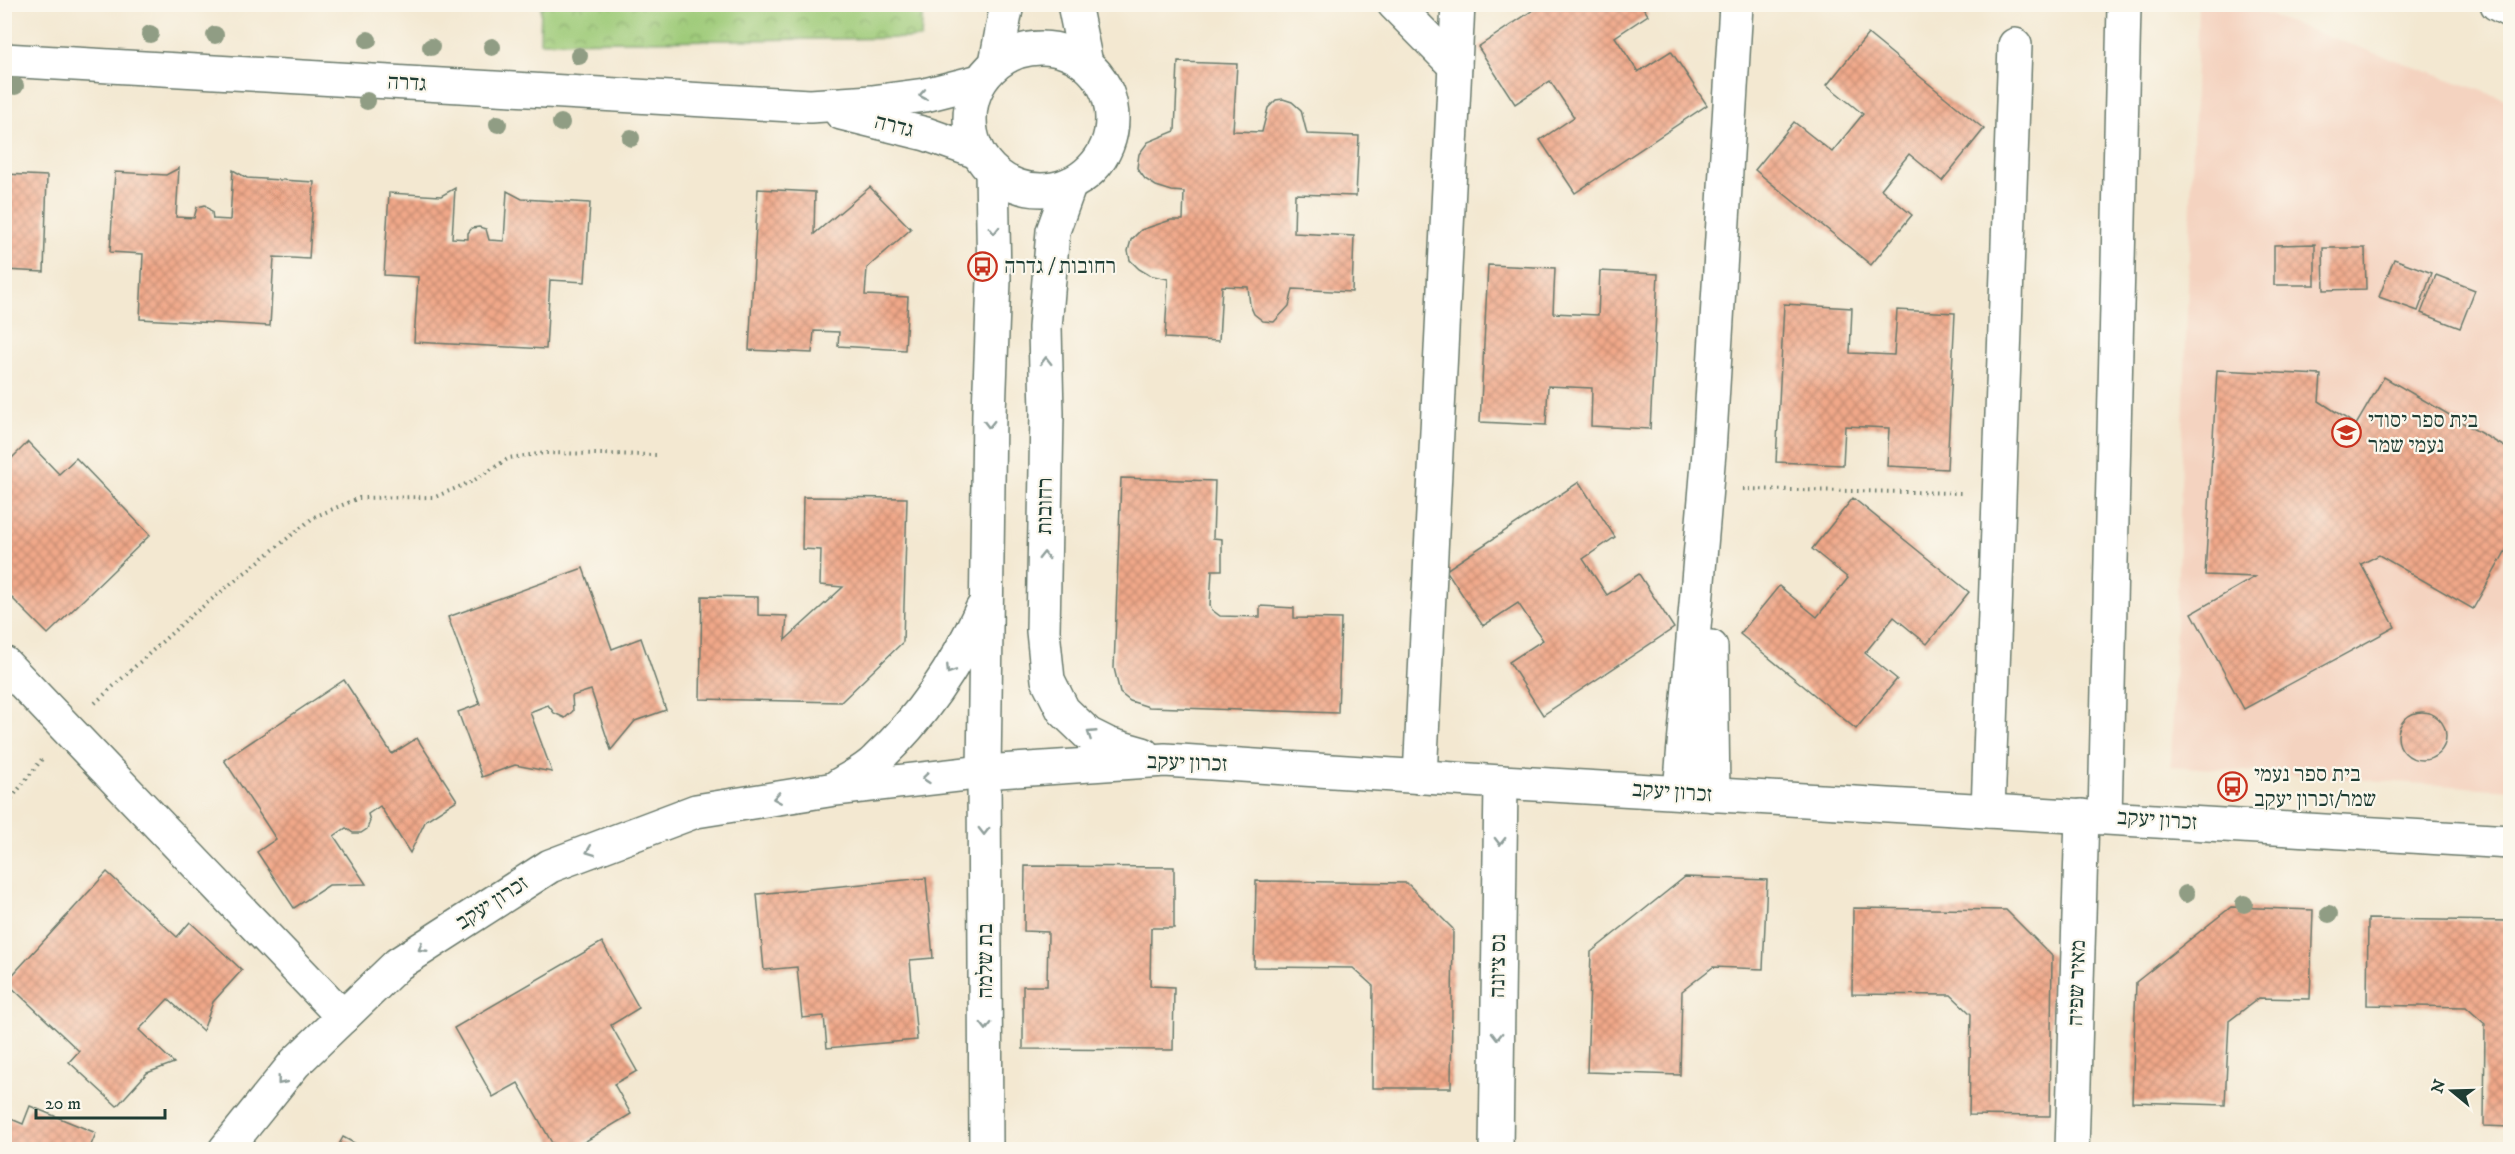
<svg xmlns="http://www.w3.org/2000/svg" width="2515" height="1154" font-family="'IM FELL DW Pica','Frank Ruhl Libre',serif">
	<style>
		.built { fill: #f4d3c0 }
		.park { fill: url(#park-crowns); stroke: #5f8456; stroke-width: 1.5 }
		.building { fill: url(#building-cross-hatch) }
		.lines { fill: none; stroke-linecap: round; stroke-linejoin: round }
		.minor-casing { stroke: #69796b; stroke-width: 36 }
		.major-casing { stroke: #69796b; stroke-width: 36 }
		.path { stroke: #69796b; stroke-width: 4; stroke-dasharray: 1.5 4.5; stroke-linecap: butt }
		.minor { stroke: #fff; stroke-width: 33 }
		.major { stroke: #fff; stroke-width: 33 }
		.tree { fill: #909d84 }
		.oneway { stroke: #8f9e9a }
		.labels { text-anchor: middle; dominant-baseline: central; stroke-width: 4.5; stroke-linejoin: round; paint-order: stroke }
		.street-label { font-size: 22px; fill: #1f3d34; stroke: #fbf7ec }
		.poi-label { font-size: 22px; fill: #1f3d34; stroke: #fbf7ec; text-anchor: start }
	</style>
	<defs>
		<pattern id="park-crowns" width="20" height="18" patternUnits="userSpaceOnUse" patternTransform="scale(1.5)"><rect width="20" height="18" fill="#9fcb79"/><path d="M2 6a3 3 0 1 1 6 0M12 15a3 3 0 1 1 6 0" fill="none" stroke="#81a664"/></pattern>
		<pattern id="building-cross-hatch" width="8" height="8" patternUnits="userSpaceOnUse" patternTransform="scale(1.5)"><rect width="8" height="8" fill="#f1a889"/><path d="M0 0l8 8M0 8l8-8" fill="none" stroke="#c38a71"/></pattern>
	</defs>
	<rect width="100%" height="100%" fill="#fbf7ec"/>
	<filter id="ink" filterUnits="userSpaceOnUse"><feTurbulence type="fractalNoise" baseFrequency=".0167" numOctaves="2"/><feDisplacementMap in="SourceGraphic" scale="12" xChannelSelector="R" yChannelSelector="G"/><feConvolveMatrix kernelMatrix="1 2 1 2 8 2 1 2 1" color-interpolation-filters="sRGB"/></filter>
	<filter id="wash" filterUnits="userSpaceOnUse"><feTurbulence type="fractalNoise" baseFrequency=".008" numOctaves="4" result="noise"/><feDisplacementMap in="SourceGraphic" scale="24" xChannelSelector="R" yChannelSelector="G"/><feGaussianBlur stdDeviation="1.35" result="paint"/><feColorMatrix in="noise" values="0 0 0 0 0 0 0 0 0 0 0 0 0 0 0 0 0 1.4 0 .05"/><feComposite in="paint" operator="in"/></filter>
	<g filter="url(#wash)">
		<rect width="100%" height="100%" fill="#f3e8d1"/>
		<path class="built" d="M 2198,5 L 2240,5 L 2510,101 L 2510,790 L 2171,766 Z"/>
		<path class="park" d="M 541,5 L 541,4 L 923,5 L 921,38 L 540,42 Z"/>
		<g id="blocks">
			<g class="building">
				<path d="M 1542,4 L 1641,4 L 1648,15 L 1615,37 L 1638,72 L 1671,51 L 1707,105 L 1575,193 L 1540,140 L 1574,117 L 1550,81 L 1515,104 L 1478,47 Z"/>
				<path d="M 1868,34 L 1984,129 L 1942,181 L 1909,154 L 1881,189 L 1912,215 L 1871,265 L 1755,170 L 1794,122 L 1832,152 L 1863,114 L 1827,85 Z"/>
				<path d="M 1178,62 L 1237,64 L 1233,131 L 1262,132 L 1268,108 L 1276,100 L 1283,99 L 1292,102 L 1301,110 L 1307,134 L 1359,136 L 1356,196 L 1295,194 L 1294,233 L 1354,236 L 1352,292 L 1293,289 L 1289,306 L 1274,322 L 1263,321 L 1254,314 L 1250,305 L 1248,287 L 1222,286 L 1219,341 L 1165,338 L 1168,279 L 1149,275 L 1139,269 L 1130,260 L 1128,251 L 1131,240 L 1141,230 L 1171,220 L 1183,220 L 1184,192 L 1172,191 L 1156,186 L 1145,179 L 1137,168 L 1139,154 L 1148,142 L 1175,131 Z"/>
				<path d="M 179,168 L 176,217 L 194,218 L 197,207 L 205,205 L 212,212 L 213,219 L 230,220 L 233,170 L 247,178 L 314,182 L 309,259 L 274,257 L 270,326 L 140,319 L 143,254 L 110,252 L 115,172 L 166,175 Z"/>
				<path d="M 4,174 L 47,176 L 44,272 L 4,270 Z"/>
				<path d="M 870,187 L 911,229 L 867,268 L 865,295 L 908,297 L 905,350 L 838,346 L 839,332 L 814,331 L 812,353 L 749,350 L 758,189 L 815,192 L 814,234 Z"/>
				<path d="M 455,188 L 452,238 L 468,239 L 468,233 L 472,228 L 479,227 L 486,229 L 489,240 L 504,241 L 507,191 L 522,199 L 590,203 L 585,282 L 550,280 L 546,349 L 414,342 L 418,277 L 384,275 L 389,193 L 441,196 Z"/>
				<path d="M 2315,244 L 2315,285 L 2274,285 L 2274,245 Z"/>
				<path d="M 2323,248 L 2365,248 L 2366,289 L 2324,290 Z"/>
				<path d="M 2394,259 L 2432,273 L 2418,311 L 2379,297 Z"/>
				<path d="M 1488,265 L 1555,268 L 1553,313 L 1598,315 L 1600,271 L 1658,274 L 1650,429 L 1591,426 L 1592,388 L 1548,386 L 1546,425 L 1480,422 Z"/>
				<path d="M 2436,275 L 2475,290 L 2460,328 L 2421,313 Z"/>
				<path d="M 1784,304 L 1852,308 L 1850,353 L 1894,355 L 1897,310 L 1955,313 L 1947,469 L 1887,466 L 1889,428 L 1845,426 L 1843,465 L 1776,462 Z"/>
				<path d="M 2217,370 L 2321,375 L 2319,401 L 2356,425 L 2384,377 L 2510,450 L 2510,543 L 2473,609 L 2379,555 L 2361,564 L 2395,627 L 2244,709 L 2192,613 L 2255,577 L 2205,575 Z"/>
				<path d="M 28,442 L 59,474 L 76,458 L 150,535 L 48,634 L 4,590 L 4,570 L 8,567 L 4,563 L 4,466 Z"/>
				<path d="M 1121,478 L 1215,481 L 1213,538 L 1222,539 L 1222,570 L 1212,570 L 1210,605 L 1212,610 L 1220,616 L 1260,617 L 1260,606 L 1294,608 L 1294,618 L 1341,619 L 1338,713 L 1149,707 L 1130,701 L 1120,693 L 1114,668 Z"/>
				<path d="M 1579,482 L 1615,537 L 1583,559 L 1607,595 L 1639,574 L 1674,628 L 1543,715 L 1509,662 L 1543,640 L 1518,603 L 1483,626 L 1446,570 Z"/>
				<path d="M 803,497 L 907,498 L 903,642 L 841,702 L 700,699 L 702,596 L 758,597 L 758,615 L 787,616 L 785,640 L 843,587 L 820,585 L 821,550 L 802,549 Z"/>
				<path d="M 1853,498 L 1969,592 L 1927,644 L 1894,617 L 1865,653 L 1897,679 L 1856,729 L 1740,634 L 1779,586 L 1817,617 L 1848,578 L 1812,549 Z"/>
				<path d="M 583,568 L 612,649 L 641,638 L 666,710 L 635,721 L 611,750 L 591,690 L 572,696 L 573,711 L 565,718 L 554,713 L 548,705 L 530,712 L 552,772 L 515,765 L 482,777 L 458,712 L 480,704 L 448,617 Z"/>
				<path d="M 344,680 L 392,754 L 417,738 L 457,800 L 426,820 L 410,853 L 380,806 L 368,814 L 370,821 L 367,829 L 361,833 L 353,833 L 346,828 L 334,836 L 366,884 L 329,885 L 294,908 L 257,852 L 276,839 L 224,760 Z"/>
				<circle cx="2422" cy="736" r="24"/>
				<path d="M 1025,866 L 1174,867 L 1174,928 L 1151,928 L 1150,986 L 1174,987 L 1173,1050 L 1023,1049 L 1023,986 L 1047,986 L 1048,932 L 1024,931 Z"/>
				<path d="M 107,872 L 177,937 L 190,922 L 242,970 L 213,1002 L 203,1031 L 168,999 L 139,1030 L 174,1063 L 147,1073 L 117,1106 L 69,1062 L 79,1051 L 6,982 Z"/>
				<path d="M 1685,877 L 1767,880 L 1763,969 L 1713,967 L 1682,991 L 1680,1075 L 1587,1072 L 1591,952 Z"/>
				<path d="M 926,878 L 933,958 L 910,960 L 917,1040 L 827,1048 L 824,1016 L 802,1018 L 797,967 L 764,970 L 757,894 Z"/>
				<path d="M 1256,881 L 1407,883 L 1453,929 L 1451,1088 L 1372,1088 L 1373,986 L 1353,968 L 1254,967 Z"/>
				<path d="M 2231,907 L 2313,910 L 2310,999 L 2259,998 L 2229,1021 L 2225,1105 L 2132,1102 L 2136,982 Z"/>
				<path d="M 1853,908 L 2006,910 L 2052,956 L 2050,1116 L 1969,1115 L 1971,1014 L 1951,995 L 1852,994 Z"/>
				<path d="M 2368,919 L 2510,921 L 2510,1127 L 2484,1126 L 2485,1024 L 2466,1007 L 2367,1005 Z"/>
				<path d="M 602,942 L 639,1008 L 611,1025 L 637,1071 L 614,1084 L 631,1114 L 571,1150 L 556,1150 L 518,1083 L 493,1097 L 454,1028 Z"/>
				<path d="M 30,1106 L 96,1133 L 89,1150 L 4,1150 L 4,1116 L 23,1124 Z"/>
				<path d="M 343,1137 L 367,1150 L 336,1150 Z"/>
			</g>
		</g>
	</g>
	<g filter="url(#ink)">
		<use href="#blocks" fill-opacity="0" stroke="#69796b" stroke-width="1.5"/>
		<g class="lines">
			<defs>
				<g id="minor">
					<path d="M 1074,4 L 1086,63"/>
					<path d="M 1394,4 L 1455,66"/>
					<circle cx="1041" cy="119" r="71"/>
					<path d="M 4,60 L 810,106 L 872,102 L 925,95 L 980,81"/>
					<path d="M 996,63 L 1007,4"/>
					<path d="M 841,113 L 926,134 L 977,152"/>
					<path d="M 1070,184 L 1053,231 L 1045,328 L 1047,414 L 1043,631 L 1048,680 L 1063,710 L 1088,734 L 1108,744 L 1143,754"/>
					<path d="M 1711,647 L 1713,795"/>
					<path d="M 4,663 L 343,1017"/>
					<path d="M 1420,777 L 1458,4"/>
					<path d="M 839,785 C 852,777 867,770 877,759 C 922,717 957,664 982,609"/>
					<path d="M 1680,792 L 1709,452 L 1736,5"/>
					<path d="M 1988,811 L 2015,45"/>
					<path d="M 2105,817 L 2124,7"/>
					<path d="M 225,1150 L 295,1063 L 398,964 L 550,866 L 696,811 L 835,789 L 984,772 L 1165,760 L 1501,782 L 2510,842"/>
					<path d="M 986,1150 L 984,772 L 989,413 L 994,280 L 992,171"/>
					<path d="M 1496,1150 L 1501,782"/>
					<path d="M 2072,1150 L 2082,816"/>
				</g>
				<path id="major" d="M 2497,4 L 2510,11"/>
			</defs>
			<use href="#minor" class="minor-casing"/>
			<use href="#major" class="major-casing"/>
			<g class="path">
				<path d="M 1743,489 L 1961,493"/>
				<path d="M 95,703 L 186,620 L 314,517 L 359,498 L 435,497 L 473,481 L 509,458 L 545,453 L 656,455"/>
				<path d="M 4,808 L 42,759"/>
			</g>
			<use href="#minor" class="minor"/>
			<use href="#major" class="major"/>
		</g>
		<g class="tree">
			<circle cx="150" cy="34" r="9"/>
			<circle cx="215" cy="35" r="9"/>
			<circle cx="368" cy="40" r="9"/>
			<circle cx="431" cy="47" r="9"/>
			<circle cx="492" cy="47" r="9"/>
			<circle cx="579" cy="56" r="9"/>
			<circle cx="15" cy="86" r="9"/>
			<circle cx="367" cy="101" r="9"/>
			<circle cx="561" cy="123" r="9"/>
			<circle cx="498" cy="124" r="9"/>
			<circle cx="631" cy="138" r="9"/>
			<circle cx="2186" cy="894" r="9"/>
			<circle cx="2244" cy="904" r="9"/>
			<circle cx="2329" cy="914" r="9"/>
		</g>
		<defs><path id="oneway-chevron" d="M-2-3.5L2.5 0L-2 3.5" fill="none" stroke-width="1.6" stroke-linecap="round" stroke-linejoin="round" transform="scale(1.5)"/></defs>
		<g class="oneway">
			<use href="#oneway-chevron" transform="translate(923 95) rotate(170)"/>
			<use href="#oneway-chevron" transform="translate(994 230) rotate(89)"/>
			<use href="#oneway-chevron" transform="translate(1046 361) rotate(-91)"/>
			<use href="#oneway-chevron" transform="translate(989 424) rotate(91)"/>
			<use href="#oneway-chevron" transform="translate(1044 556) rotate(-89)"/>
			<use href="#oneway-chevron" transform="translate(950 670) rotate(123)"/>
			<use href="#oneway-chevron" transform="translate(1091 734) rotate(-147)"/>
			<use href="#oneway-chevron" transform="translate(926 778) rotate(174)"/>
			<use href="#oneway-chevron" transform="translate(777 798) rotate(171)"/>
			<use href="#oneway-chevron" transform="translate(984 831) rotate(90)"/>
			<use href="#oneway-chevron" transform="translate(1500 841) rotate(91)"/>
			<use href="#oneway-chevron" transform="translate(590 851) rotate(159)"/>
			<use href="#oneway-chevron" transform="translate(422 948) rotate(147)"/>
			<use href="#oneway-chevron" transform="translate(986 1026) rotate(90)"/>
			<use href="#oneway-chevron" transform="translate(1497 1036) rotate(91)"/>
			<use href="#oneway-chevron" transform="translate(281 1081) rotate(129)"/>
		</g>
	</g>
	<defs>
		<symbol id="bus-ring" viewBox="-11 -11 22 22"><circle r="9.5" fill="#fbf7ec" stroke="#c8321e" stroke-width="1.5"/><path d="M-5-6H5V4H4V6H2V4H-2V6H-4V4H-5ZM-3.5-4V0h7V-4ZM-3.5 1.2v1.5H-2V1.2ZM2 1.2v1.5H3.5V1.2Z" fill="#c8321e"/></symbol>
		<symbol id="school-ring" viewBox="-11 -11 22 22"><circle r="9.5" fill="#fbf7ec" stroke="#c8321e" stroke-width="1.5"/><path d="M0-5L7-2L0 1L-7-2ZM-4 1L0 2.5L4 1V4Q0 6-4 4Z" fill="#c8321e"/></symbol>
	</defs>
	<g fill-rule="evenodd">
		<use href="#bus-ring" x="966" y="250" width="33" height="33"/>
		<use href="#school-ring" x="2330" y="416" width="33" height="33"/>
		<use href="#bus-ring" x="2216" y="770" width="33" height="33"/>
	</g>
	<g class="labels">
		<g class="street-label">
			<text transform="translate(407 83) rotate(3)">גדרה</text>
			<text transform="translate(894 126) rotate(14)">גדרה</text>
			<text transform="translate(1045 506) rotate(-89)">רחובות</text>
			<text transform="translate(1187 763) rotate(2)">זכרון יעקב</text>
			<text transform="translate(1672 792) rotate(4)">זכרון יעקב</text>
			<text transform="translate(2157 820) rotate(4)">זכרון יעקב</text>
			<text transform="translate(492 903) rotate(-33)">זכרון יעקב</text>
			<text transform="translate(985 961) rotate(-90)">בת שלמה</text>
			<text transform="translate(1498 966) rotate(-89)">נס ציונה</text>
			<text transform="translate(2077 983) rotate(-88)">מאיר שפיה</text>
		</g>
		<g class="poi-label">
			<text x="1004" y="266">רחובות / גדרה</text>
			<text x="2368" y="420">בית ספר יסודי<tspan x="2368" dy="25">נעמי שמר</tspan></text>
			<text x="2254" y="774">בית ספר נעמי<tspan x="2254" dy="25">שמר/זכרון יעקב</tspan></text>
		</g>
	</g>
	<rect width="2515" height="1154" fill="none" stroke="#fbf7ec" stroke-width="24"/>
	<g transform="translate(2452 1091) rotate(289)" stroke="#fbf7ec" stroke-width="4.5" paint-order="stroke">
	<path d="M0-4.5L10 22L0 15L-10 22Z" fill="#1f3d34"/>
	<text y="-9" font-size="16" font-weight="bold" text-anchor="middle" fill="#1f3d34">N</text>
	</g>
	<path d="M36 1109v9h129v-9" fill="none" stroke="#1f3d34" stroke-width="3"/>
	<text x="45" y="1109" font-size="18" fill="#1f3d34" stroke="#fbf7ec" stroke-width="4.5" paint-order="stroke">20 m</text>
</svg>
